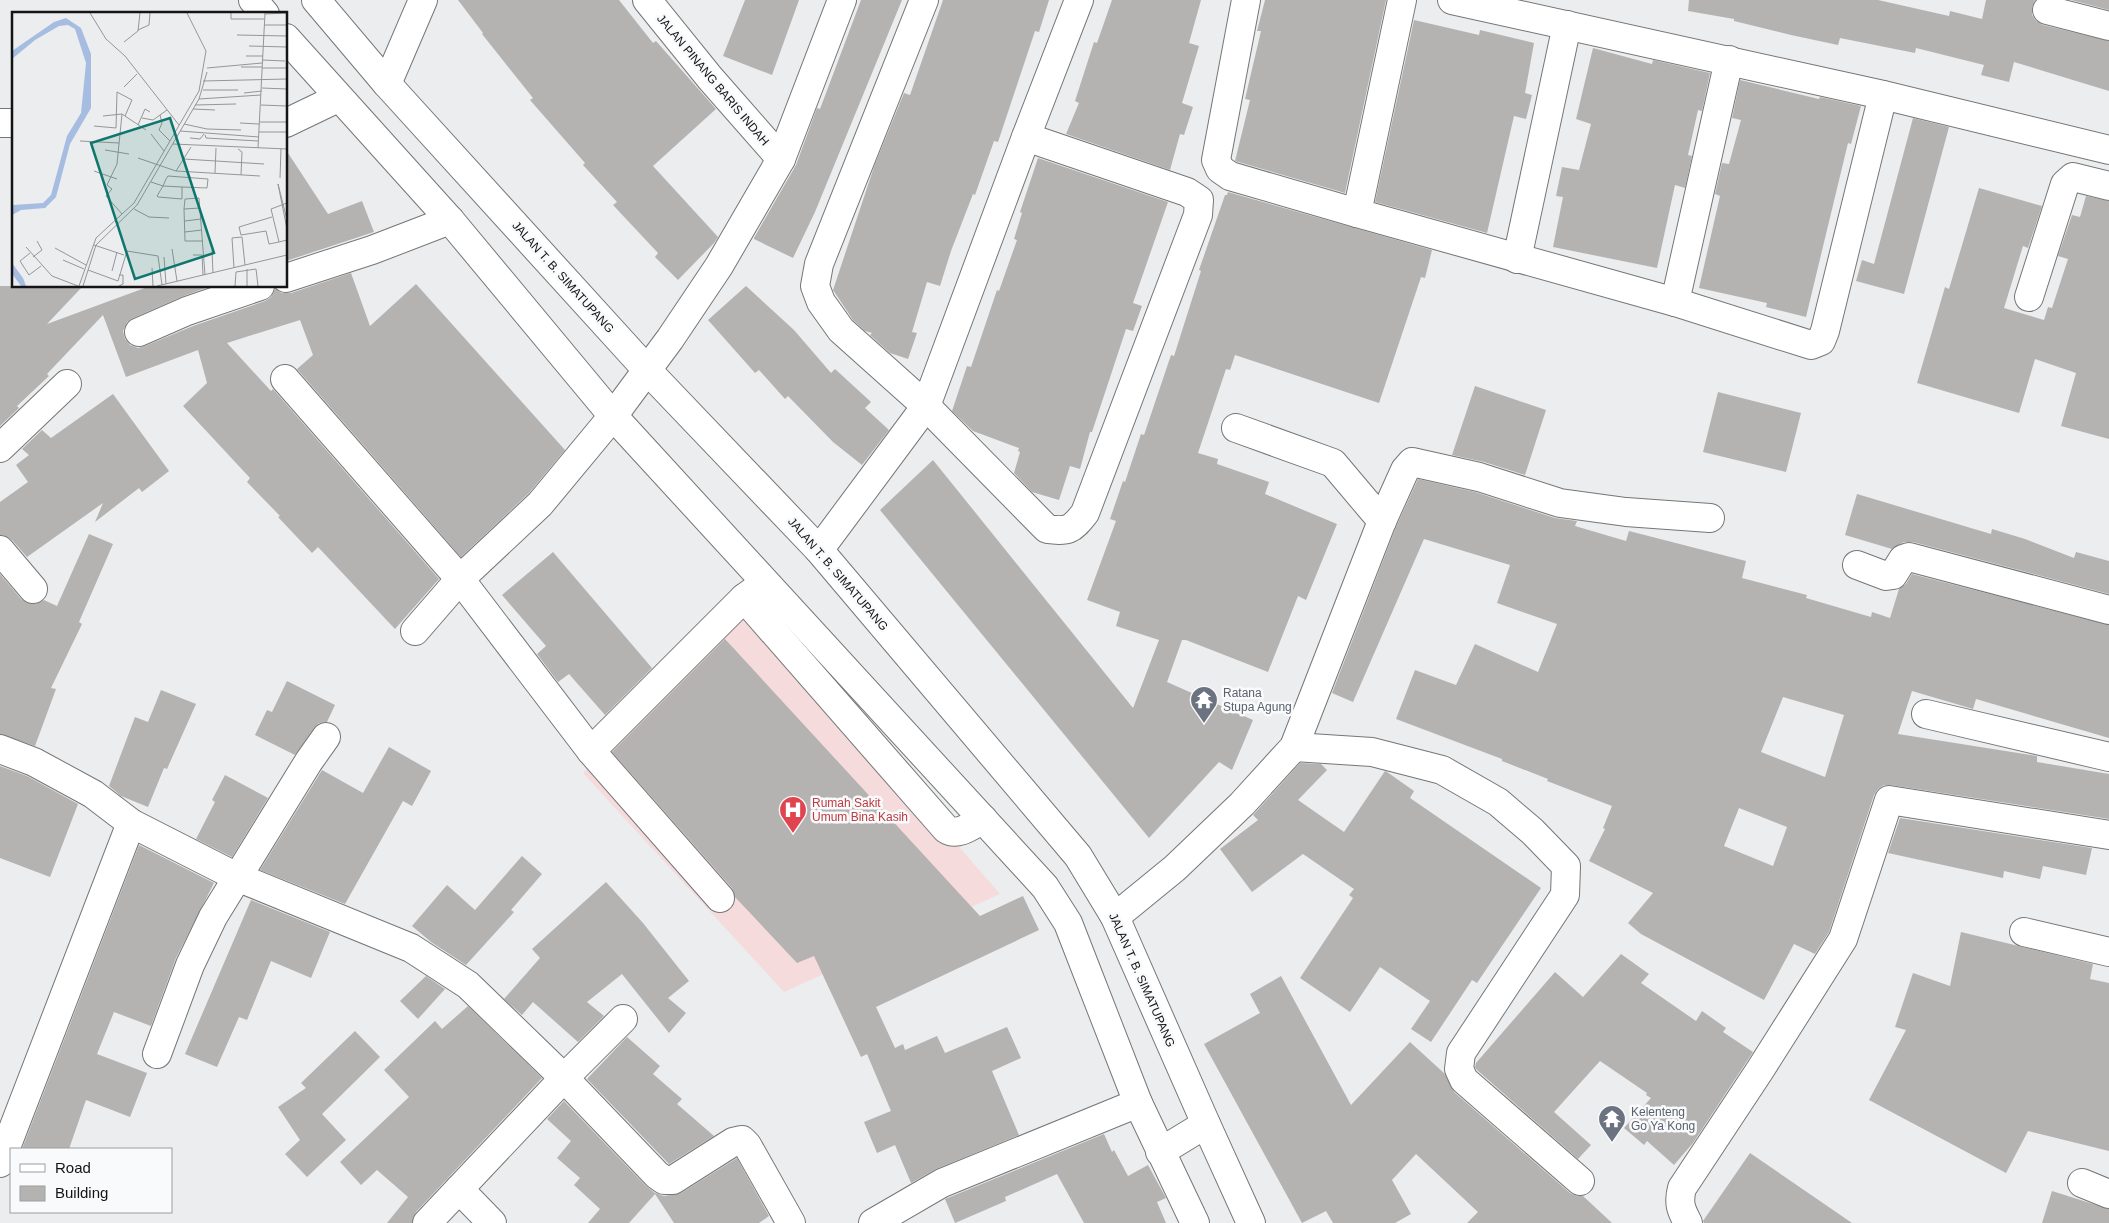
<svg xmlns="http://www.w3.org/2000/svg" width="2109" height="1223" font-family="Arial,sans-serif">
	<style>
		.medical { fill: #f6dbdd }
		.building { fill: #b5b3b2; fill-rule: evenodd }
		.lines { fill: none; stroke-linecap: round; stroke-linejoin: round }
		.minor-casing { stroke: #757677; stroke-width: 30 }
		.major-casing { stroke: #757677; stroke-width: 30 }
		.minor { stroke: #fff; stroke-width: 28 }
		.major { stroke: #fff; stroke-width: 28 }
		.labels { text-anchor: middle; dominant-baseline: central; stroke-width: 5; stroke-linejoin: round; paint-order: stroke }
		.street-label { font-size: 12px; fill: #141415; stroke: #f8fafb }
		.worship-label { font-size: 12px; fill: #5b616d; stroke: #f8fafb; text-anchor: start }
		.health-label { font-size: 12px; fill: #be3a42; stroke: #f8fafb; text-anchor: start }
		.inset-road { fill: none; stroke: #959697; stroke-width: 1 }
		.view { fill: #0f766e; fill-opacity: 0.15; stroke: #0f766e; stroke-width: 2.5 }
		.inset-edge { fill: none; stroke: #141415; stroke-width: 2.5 }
	</style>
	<rect width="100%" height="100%" fill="#ebedee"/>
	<path class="medical" d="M 750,606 L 1000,894 L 784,992 L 583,773 Z"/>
	<g class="building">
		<path d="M 458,0 L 619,0 L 653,43 L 656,41 L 716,109 L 653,166 L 718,237 L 714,243 L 678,280 L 655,257 L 658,253 L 613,205 L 617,202 L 583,165 L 585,163 L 530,100 L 533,98 L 482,34 L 483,33 Z"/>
		<path d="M 745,0 L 799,0 L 772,75 L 723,56 Z"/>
		<path d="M 861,0 L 902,0 L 815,212 L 793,258 L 754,239 L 754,238 L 796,165 L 817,108 L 820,109 Z"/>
		<path d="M 943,0 L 1049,0 L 1039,32 L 1035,31 L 998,142 L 994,141 L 975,195 L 973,194 L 951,251 L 940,286 L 927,282 L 912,332 L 917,333 L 908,359 L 890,353 L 870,335 L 872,333 L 865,331 L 853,320 L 833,290 L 875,164 L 904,93 L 910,95 Z"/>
		<path d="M 1112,0 L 1201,0 L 1189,43 L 1199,46 L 1182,103 L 1193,107 L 1184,135 L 1180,134 L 1170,170 L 1066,134 L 1079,103 L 1075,101 L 1094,42 L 1097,43 Z"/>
		<path d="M 1265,0 L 1386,0 L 1345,193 L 1235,161 L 1250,100 L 1245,99 L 1261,31 L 1257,31 Z"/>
		<path d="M 1689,0 L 1878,0 L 1949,16 L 1950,11 L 1982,19 L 1986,0 L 2035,0 L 2032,7 L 2032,15 L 2036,21 L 2043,25 L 2109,41 L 2109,91 L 2014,62 L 2009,82 L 1981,75 L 1984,65 L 1916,48 L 1915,53 L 1840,38 L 1838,45 L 1791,35 L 1734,21 L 1734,19 L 1688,11 Z"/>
		<path d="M 2071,0 L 2109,0 L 2109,10 Z"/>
		<path d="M 1414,20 L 1479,35 L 1480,30 L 1534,43 L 1525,93 L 1532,95 L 1526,119 L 1514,116 L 1487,233 L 1375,202 Z"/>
		<path d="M 1593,48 L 1652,64 L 1653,60 L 1710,73 L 1702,111 L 1698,110 L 1688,155 L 1692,156 L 1685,188 L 1675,185 L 1657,268 L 1553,247 L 1563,197 L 1556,196 L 1562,167 L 1579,170 L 1591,124 L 1576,119 Z"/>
		<path d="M 1740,80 L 1819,99 L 1820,97 L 1861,106 L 1851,144 L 1848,143 L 1806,317 L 1766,307 L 1767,303 L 1699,288 L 1720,196 L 1715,194 L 1722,163 L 1729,164 L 1741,120 L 1732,118 Z"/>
		<path d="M 1913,118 L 1949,127 L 1904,294 L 1856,281 L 1862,260 L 1874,264 Z"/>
		<path d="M 286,150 L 328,214 L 362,201 L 374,232 L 286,261 Z"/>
		<path d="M 1038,158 L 1168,202 L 1133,303 L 1142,306 L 1133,331 L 1126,329 L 1092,432 L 1090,432 L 1080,469 L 1070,466 L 1059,500 L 1032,492 L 1014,473 L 1020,452 L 1018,451 L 1019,448 L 973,431 L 952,411 L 967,366 L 971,367 L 997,290 L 999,291 L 1017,240 L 1014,239 L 1022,213 L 1020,212 Z"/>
		<path d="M 1979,188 L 2042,206 L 2028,248 L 2023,246 L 2004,308 L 2044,320 L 2048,307 L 2052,308 L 2068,259 L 2058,256 L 2072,215 L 2080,217 L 2086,196 L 2109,201 L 2109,439 L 2061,426 L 2076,373 L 2035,359 L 2019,413 L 1917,383 L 1945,287 L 1949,289 Z"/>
		<path d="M 1228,192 L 1432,250 L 1425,278 L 1421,277 L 1379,403 L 1235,355 L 1230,370 L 1226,369 L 1198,453 L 1218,459 L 1217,464 L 1269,482 L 1265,494 L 1337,524 L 1306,600 L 1298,596 L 1268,672 L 1186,640 L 1182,640 L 1167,682 L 1253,720 L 1232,770 L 1219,762 L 1149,838 L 880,510 L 933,460 L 1133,708 L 1159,640 L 1116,626 L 1120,612 L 1087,600 L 1116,521 L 1110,519 L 1123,481 L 1125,482 L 1141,434 L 1144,435 L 1171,355 L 1174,356 L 1201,271 L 1199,270 L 1225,195 L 1227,195 Z"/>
		<path d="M 351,273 L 370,326 L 416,284 L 565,450 L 529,493 L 461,557 L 297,369 L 313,355 L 300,320 L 227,343 L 271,391 L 273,389 L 439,579 L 395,629 L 318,547 L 312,553 L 278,517 L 280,516 L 247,482 L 250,478 L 183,406 L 207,383 L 198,350 L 126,377 L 103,315 L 47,374 L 49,376 L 17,406 L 19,408 L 0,426 L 0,286 L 83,286 L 47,324 L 150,286 L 211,286 L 181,297 L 133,318 L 127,322 L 123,331 L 125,339 L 130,345 L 138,348 L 145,346 L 193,326 L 265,301 L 271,297 L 275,289 L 282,293 L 291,293 Z"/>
		<path d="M 746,286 L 794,330 L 831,373 L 835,369 L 871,402 L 865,408 L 889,430 L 862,465 L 833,442 L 788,396 L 785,399 L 759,370 L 755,373 L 708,320 Z"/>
		<path d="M 1475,386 L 1546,410 L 1525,475 L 1484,462 L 1452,455 Z"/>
		<path d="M 1718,392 L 1801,413 L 1786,472 L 1703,452 Z"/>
		<path d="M 113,394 L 169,471 L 142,492 L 139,488 L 95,522 L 103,503 L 27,557 L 12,540 L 6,536 L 0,535 L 0,502 L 28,482 L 16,465 L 29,455 L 22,449 L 42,430 L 51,438 Z"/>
		<path d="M 1418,479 L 1475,492 L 1555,518 L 1577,521 L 1575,526 L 1626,541 L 1629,531 L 1746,561 L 1742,578 L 1807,595 L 1806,598 L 1871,617 L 1872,612 L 1890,618 L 1899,589 L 1906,584 L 1912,574 L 2109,625 L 2109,738 L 1976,699 L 1973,709 L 1912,691 L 1898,734 L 2037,756 L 2037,762 L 2109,774 L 2109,819 L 1891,785 L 1884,785 L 1878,789 L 1874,795 L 1829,932 L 1815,954 L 1794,944 L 1764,1000 L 1641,934 L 1628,923 L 1653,893 L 1589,861 L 1605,829 L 1603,828 L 1612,806 L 1547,781 L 1548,779 L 1502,761 L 1502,759 L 1396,719 L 1415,670 L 1456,685 L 1475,644 L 1538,672 L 1557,624 L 1497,603 L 1510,565 L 1424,539 L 1353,702 L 1332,693 L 1396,527 ZM 1783,697 L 1844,715 L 1825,777 L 1761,752 ZM 1739,808 L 1787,827 L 1773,866 L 1724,846 Z"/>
		<path d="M 1857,494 L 1991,534 L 1992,529 L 2025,539 L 2074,558 L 2076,552 L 2109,561 L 2109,594 L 1913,542 L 1904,542 L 1892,549 L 1845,535 Z"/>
		<path d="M 89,534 L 113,544 L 79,622 L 82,624 L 51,688 L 56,689 L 35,746 L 0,734 L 0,574 L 21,599 L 27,603 L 36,604 L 44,600 L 57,606 Z"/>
		<path d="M 553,552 L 652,668 L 605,715 L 569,674 L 558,682 L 537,654 L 546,646 L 502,595 Z"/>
		<path d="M 725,639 L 980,916 L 1023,896 L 1039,930 L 876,1007 L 895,1048 L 903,1044 L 905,1050 L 937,1036 L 945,1053 L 1007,1027 L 1021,1058 L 992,1071 L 1019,1135 L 936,1169 L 911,1183 L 895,1145 L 877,1153 L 864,1122 L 891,1111 L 867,1054 L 861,1057 L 814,956 L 797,963 L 735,897 L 732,888 L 612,752 Z"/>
		<path d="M 287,681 L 335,705 L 327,722 L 319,723 L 314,728 L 295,755 L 255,735 L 267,710 L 272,712 Z"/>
		<path d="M 161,690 L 196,704 L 167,769 L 164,768 L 148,807 L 121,796 L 109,786 L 135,717 L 148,722 Z"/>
		<path d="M 389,747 L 431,771 L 412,806 L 403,801 L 345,904 L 260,870 L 322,770 L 363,793 Z"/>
		<path d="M 1300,763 L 1321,764 L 1327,770 L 1298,800 L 1344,832 L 1385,771 L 1387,772 L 1414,791 L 1410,798 L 1541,888 L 1477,983 L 1472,980 L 1431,1042 L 1411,1029 L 1430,1001 L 1380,967 L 1350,1012 L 1300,978 L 1353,898 L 1349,895 L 1354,889 L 1303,854 L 1252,892 L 1220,849 L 1258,820 L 1253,815 Z"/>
		<path d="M 0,766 L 27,776 L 78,804 L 50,877 L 0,858 Z"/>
		<path d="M 225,775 L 268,798 L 232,857 L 196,839 L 215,802 L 212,800 Z"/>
		<path d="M 1900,818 L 2092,848 L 2086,875 L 2043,866 L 2040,879 L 2004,871 L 2003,878 L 1888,853 Z"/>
		<path d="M 139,845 L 214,883 L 176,958 L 151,1026 L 114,1012 L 97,1054 L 147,1073 L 130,1117 L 86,1100 L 69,1149 L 22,1149 Z"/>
		<path d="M 522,856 L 542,874 L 511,910 L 514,912 L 466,965 L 431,942 L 412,926 L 447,885 L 475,910 Z"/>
		<path d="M 606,882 L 643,923 L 689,981 L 668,998 L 686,1013 L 669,1033 L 622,974 L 587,1002 L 604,1016 L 578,1042 L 533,1002 L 522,1015 L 504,999 L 540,958 L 532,949 Z"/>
		<path d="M 251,900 L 330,932 L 311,978 L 271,961 L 247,1020 L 239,1017 L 217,1067 L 185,1054 Z"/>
		<path d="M 1961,932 L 2093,964 L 2090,979 L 2109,983 L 2109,1151 L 2028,1131 L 2006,1173 L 1869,1100 L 1906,1030 L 1895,1027 L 1913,973 L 1950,986 Z"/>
		<path d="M 1621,954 L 1649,974 L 1641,983 L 1696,1021 L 1702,1011 L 1726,1028 L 1723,1032 L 1753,1052 L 1693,1143 L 1674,1165 L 1647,1141 L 1644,1145 L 1624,1128 L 1651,1098 L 1646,1095 L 1647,1093 L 1600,1061 L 1554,1112 L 1591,1145 L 1578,1159 L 1477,1070 L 1475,1067 L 1476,1063 L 1555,972 L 1583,997 Z"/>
		<path d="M 426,976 L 445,989 L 418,1019 L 400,1001 Z"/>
		<path d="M 1281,976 L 1351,1105 L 1410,1042 L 1445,1074 L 1454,1092 L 1570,1193 L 1577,1196 L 1583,1196 L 1612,1223 L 1467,1223 L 1478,1212 L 1416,1154 L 1392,1180 L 1411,1214 L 1395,1223 L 1333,1223 L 1326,1211 L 1302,1223 L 1204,1044 L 1260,1013 L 1250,994 Z"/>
		<path d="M 468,1006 L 542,1078 L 416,1212 L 412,1223 L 387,1223 L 408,1197 L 377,1170 L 361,1185 L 340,1162 L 409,1097 L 384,1070 L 435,1021 L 442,1029 Z"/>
		<path d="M 355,1031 L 380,1057 L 322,1114 L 346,1140 L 307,1177 L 285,1154 L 300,1140 L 278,1107 L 306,1088 L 301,1083 Z"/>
		<path d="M 627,1037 L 660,1066 L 653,1074 L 682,1099 L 677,1104 L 714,1136 L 669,1164 L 587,1079 Z"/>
		<path d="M 564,1101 L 646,1186 L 655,1193 L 664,1196 L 681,1193 L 737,1158 L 769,1216 L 759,1223 L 674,1223 L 655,1194 L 629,1223 L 588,1223 L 600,1209 L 574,1185 L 580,1178 L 557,1158 L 571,1141 L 547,1119 Z"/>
		<path d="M 1104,1134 L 1112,1152 L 1114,1150 L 1128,1176 L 1148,1165 L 1166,1198 L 1157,1202 L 1166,1223 L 1084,1223 L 1057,1174 L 1005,1197 L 1006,1201 L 955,1223 L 945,1199 Z"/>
		<path d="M 1750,1153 L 1852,1223 L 1704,1223 L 1703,1221 Z"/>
		<path d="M 2052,1191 L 2109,1209 L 2109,1223 L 2042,1223 Z"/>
	</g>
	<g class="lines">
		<defs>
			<g id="minor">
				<path d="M 647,0 L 710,78 L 781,159"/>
				<path d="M 924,0 L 819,264 L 815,286 L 821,302 L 841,330 L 926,406 L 1047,529 C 1068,532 1072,530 1085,513 L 1198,215 L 1199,200 L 1187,192 L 1026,137"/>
				<path d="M 1246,0 L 1216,160 L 1220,169 L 1230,176 L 1357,213"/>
				<path d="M 1402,0 L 1357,213 L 1675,302 L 1811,345 L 1821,341 L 1825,331 L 1883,95"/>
				<path d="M 1452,0 L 1883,95 L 2109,150"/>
				<path d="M 2047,10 L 2109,26"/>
				<path d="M 387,84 L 423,0"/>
				<path d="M 0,123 L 14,123"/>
				<path d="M 286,123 L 338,98"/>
				<path d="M 1517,259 L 1567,25"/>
				<path d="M 286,278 L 372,250 L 450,220"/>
				<path d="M 2029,297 L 2065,184 L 2073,177 L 2109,186"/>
				<path d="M 1675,302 L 1729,60"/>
				<path d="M 139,332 L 187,311 L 260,286"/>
				<path d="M 285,379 L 460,579 L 591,751 L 720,898"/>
				<path d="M 1236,428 L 1333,463 L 1382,521"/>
				<path d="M 0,448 L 67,384"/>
				<path d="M 0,550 L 33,589"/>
				<path d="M 819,550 L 926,406 L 1026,137 L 1079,0"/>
				<path d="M 1857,565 L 1886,576 L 1893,575 L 1903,559 L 1909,557 L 2109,610"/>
				<path d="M 744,598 L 946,829 C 958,837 972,825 983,819"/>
				<path d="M 415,631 L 460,579 L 540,504 L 613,416 L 670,339 L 719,266 L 781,159 L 842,0"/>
				<path d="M 1926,714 L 2109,757"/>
				<path d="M 1294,747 L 1372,752 L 1442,770 L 1498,802 L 1532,831 L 1566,866 L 1565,895 L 1461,1053 L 1459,1069 L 1464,1080 L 1580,1181"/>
				<path d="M 0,749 L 34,762 L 93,794 L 131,823 L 237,877 L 411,948 L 468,985 L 564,1078 L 657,1175 L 664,1180 L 673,1180 L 733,1142 L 742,1140 L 747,1145 L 791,1223"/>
				<path d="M 591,751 L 744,598 L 759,587"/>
				<path d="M 1115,917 L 1175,868 L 1242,804 L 1294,747 L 1382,521 L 1405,470 L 1412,462 L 1479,477 L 1560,503 L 1626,512 L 1710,518"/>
				<path d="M 2024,932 L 2109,952"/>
				<path d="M 157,1054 L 190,965 L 213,917 L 309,761 L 326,737"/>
				<path d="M 0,1163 L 131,823"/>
				<path d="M 2082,1183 L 2109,1194"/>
				<path d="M 459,1189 L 492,1223"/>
				<path d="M 427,1223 L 564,1078 L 623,1019"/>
				<path d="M 873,1223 L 942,1183 L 1138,1103"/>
				<path d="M 1688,1223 C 1681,1210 1678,1203 1682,1188 L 1760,1070 L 1843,939 L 1889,800 L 2109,835"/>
			</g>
			<g id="major">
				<path d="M 253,0 L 265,14"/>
				<path d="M 316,0 L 387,84 L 648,371 L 819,550 L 1078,856 L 1115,917 L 1206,1124 L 1251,1223"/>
				<path d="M 286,38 L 450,220 L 613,416 L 1045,887 L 1068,923 L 1138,1103 L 1195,1223"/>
				<path d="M 1160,1152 L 1206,1124"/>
			</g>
		</defs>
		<use href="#minor" class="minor-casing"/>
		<use href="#major" class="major-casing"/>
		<use href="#minor" class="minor"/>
		<use href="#major" class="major"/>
	</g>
	<defs>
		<symbol id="temple-pin" viewBox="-11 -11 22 30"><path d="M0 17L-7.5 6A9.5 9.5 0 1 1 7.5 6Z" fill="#6b7280" stroke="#f8fafb"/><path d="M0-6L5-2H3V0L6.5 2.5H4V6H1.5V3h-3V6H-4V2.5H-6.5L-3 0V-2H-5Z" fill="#fff"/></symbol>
		<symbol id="hospital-pin" viewBox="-11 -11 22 30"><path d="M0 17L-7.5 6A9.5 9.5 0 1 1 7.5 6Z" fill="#e0444e" stroke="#f8fafb"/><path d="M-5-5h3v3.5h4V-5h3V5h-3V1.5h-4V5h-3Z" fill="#fff"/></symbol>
	</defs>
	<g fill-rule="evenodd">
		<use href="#temple-pin" x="1188" y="684" width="32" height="43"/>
		<use href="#hospital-pin" x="777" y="794" width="32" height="43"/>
		<use href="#temple-pin" x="1596" y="1103" width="32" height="43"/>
	</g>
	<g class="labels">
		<g class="street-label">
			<text transform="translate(713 80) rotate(50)">JALAN PINANG BARIS INDAH</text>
			<text transform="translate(563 277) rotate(48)">JALAN T. B. SIMATUPANG</text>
			<text transform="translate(838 574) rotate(49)">JALAN T. B. SIMATUPANG</text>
			<text transform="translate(1142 980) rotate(66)">JALAN T. B. SIMATUPANG</text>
		</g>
		<g class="worship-label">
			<text x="1223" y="693">Ratana<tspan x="1223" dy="14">Stupa Agung</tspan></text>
			<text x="1631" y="1112">Kelenteng<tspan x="1631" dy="14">Go Ya Kong</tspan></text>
		</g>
		<g class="health-label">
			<text x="812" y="803">Rumah Sakit<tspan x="812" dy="14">Umum Bina Kasih</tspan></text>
		</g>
	</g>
	<g transform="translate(12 12)">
		<rect width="275" height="275" fill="#ebedee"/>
		<path d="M 54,6 L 69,16 L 79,42 L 79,96 L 58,132 L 44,185 L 33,196 L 9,198 L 0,203 L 1,193 L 31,191 L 39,183 L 55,124 L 69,101 L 74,51 L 63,17 L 56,13 L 47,14 L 23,28 L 0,47 L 0,39 L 42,10 ZM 0,251 L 11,266 L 14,274 L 9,274 L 1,263 Z" fill="#a6bde1"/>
		<path class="inset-road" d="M 78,1 L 94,27 L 113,44 L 167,113M 219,1 L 219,7 L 252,7M 253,2 L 275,1M 252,13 L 275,13M 126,18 L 137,13 L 138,1M 225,23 L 275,24M 112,30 L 126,19 L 128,1M 237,34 L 275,35M 234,44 L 251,44M 250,48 L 273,49M 229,55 L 250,55M 195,56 L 250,51M 250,56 L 275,56M 191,69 L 275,67M 112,75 L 125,62M 250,76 L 275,77M 191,78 L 226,78M 232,81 L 250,79M 187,87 L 249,83M 183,93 L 224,92M 249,93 L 275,94M 181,97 L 203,98M 110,102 L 105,152 L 95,173 L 100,177 L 94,184 L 110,202M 148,103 L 150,111 L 147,118 L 158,129M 91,104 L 110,102 L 134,118M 130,106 L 141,108 L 155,98M 248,110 L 275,110M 228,111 L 247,112M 172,112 L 195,117 L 229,118M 126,113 L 133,97 L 138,100M 82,114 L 104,116 L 105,80 L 120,88 L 113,104M 168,119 L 247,125M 247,120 L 275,120M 139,122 L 152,139M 193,123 L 194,126 L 246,129M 178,126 L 188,127 L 192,122M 68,129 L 107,131M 161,132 L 275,137M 246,136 L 253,1M 226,137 L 230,140 L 229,163M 93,138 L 117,142M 126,146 L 164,159 L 248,164M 172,147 L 252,152M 82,159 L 105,167M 164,159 L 179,135M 203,161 L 204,136M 268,166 L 269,137M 139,170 L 151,174 L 170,175 L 195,176 L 196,167 L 156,164 L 154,167 L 151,174 L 145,184 L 146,185 L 170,187 L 170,175M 266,172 L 275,217M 266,172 L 275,208M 275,191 L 259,197 L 267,230 L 275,228M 188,196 L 172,197 L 173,229 L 191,229M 122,197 L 137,205 L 157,206M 172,197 L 173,187 L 187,186 L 193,263M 260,205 L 227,215 L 229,223 L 254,219 L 257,232 L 267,230M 173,209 L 189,207M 173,220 L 190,218M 82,233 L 112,243M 14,235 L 40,264 L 66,274M 43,236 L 74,253M 160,237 L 165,269M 200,238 L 201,261M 18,241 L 8,249 L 17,263 L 29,254M 181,243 L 190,243 L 191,263M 21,245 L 30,238 L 25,229M 152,245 L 154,272M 51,248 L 72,257M 140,256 L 141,274M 222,256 L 220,226 L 230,225 L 233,253M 235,257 L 235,274M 76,258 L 106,269 L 115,239 L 146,244 L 150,273M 100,259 L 105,240M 67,274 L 84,226 L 122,191 L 187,79 L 194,39 L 175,1M 71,274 L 84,233 L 125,193 L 187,87 L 195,60M 107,274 L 111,272 L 111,263 L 107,263M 145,274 L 275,243M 223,274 L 224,260 L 244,257 L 246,274"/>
		<path class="view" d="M 158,106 L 202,241 L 123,267 L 79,131 Z"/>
		<rect width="275" height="275" class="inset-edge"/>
	</g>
	<rect x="10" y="1148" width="162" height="65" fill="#f8fafb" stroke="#9d9e9f"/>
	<rect x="20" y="1164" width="25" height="8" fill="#ffffff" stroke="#9d9e9f"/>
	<text x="55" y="1173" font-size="15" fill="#141415">Road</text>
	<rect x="20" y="1186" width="25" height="15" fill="#b5b3b2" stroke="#9d9e9f"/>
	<text x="55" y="1198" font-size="15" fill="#141415">Building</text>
</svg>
